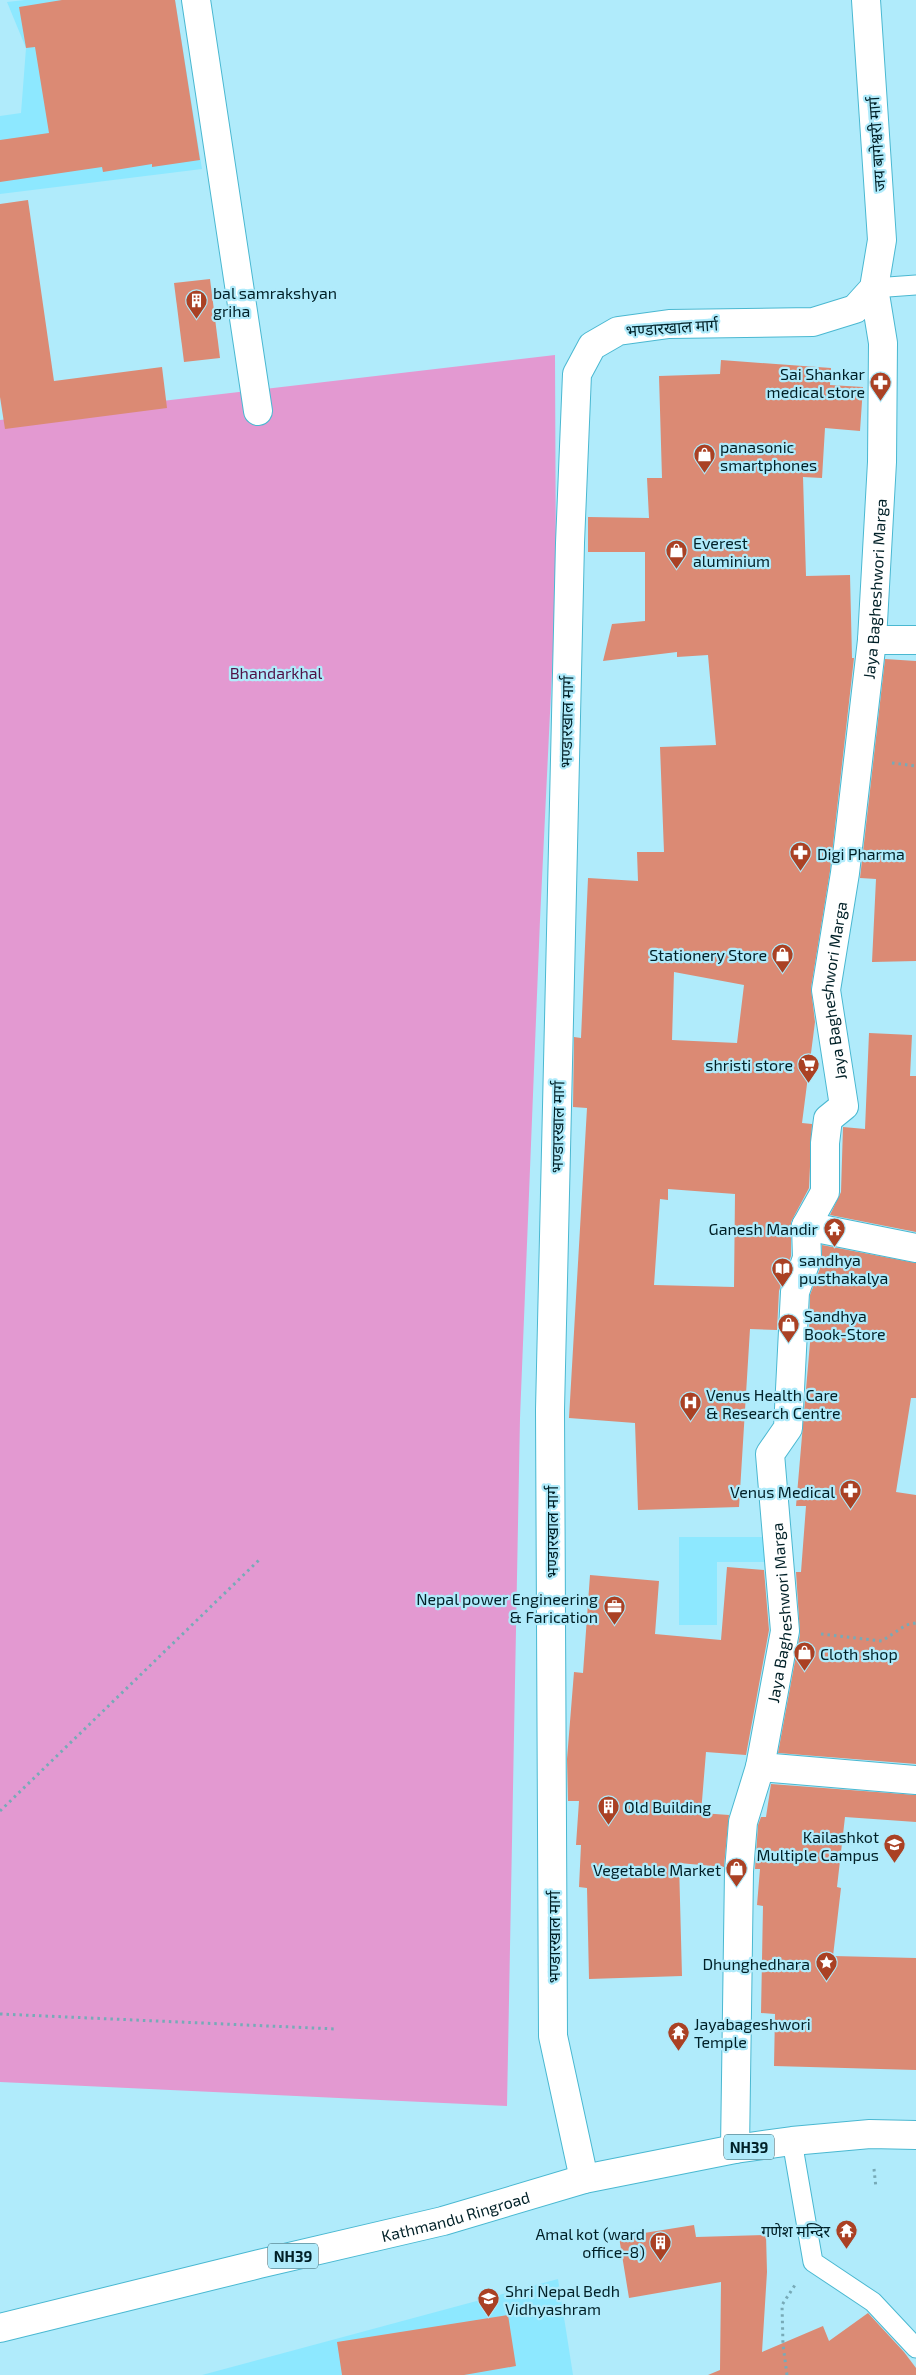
<svg xmlns="http://www.w3.org/2000/svg" width="916" height="2375" font-family="'Exo 2','Noto Sans Devanagari',sans-serif">
	<style>
		.built { fill: #8de8ff }
		.green { fill: #e399d1 }
		.building { fill: #db8a74; fill-rule: evenodd }
		.lines { fill: none; stroke-linecap: round; stroke-linejoin: round }
		.service-casing { stroke: #4ab8d1; stroke-width: 21 }
		.minor-casing { stroke: #4ab8d1; stroke-width: 30 }
		.secondary-casing { stroke: #4ab8d1; stroke-width: 30 }
		.trunk-casing { stroke: #4ab8d1; stroke-width: 30 }
		.path { stroke: #77aab7; stroke-width: 3; stroke-dasharray: 2.5 4; stroke-linecap: butt }
		.service { stroke: #fff; stroke-width: 19 }
		.minor { stroke: #fff; stroke-width: 28 }
		.secondary { stroke: #fff; stroke-width: 28 }
		.trunk { stroke: #fff; stroke-width: 28 }
		.labels { text-anchor: middle; dominant-baseline: central; stroke-width: 4.5; stroke-linejoin: round; paint-order: stroke }
		.shield { fill: #b0ebfb; stroke: #355d67; stroke-width: 1 }
		.shield-label { font-size: 15px; font-weight: bold; fill: #002027 }
		.street-label { font-size: 16px; fill: #002027; stroke: #b0ebfb }
		.poi-label { font-size: 16px; fill: #002027; stroke: #b0ebfb; text-anchor: start }
		.park-label { font-size: 16px; fill: #501145; stroke: #b0ebfb }
	</style>
	<rect width="100%" height="100%" fill="#b0ebfb"/>
	<g class="built">
		<path d="M 25,0 L 175,0 L 202,169 L 0,194 L 0,116 L 21,113 L 26,48 L 7,2 Z"/>
		<path d="M 679,1537 L 764,1537 L 764,1562 L 717,1562 L 717,1625 L 679,1625 Z"/>
		<path d="M 558,2279 L 573,2375 L 202,2375 Z"/>
	</g>
	<path class="green" d="M 555,355 L 556,589 L 540,920 L 520,1418 L 507,2106 L 0,2082 L 0,420 Z"/>
	<g class="building">
		<path d="M 62,0 L 175,0 L 200,160 L 152,167 L 152,164 L 103,172 L 102,167 L 0,182 L 0,140 L 49,133 L 35,47 L 26,48 L 19,7 Z"/>
		<path d="M 28,200 L 54,381 L 162,367 L 167,408 L 5,429 L 0,397 L 0,204 Z"/>
		<path d="M 210,279 L 220,358 L 184,362 L 174,283 Z"/>
		<path d="M 721,360 L 831,368 L 830,385 L 863,387 L 860,431 L 825,428 L 822,478 L 803,477 L 806,576 L 850,575 L 852,658 L 854,658 L 830,871 L 811,988 L 815,1022 L 802,1123 L 812,1124 L 809,1188 L 791,1222 L 791,1256 L 779,1291 L 777,1330 L 750,1329 L 739,1507 L 638,1510 L 635,1423 L 569,1418 L 587,1108 L 573,1107 L 574,1037 L 581,1038 L 588,878 L 638,881 L 637,852 L 664,852 L 660,747 L 716,745 L 708,655 L 677,657 L 677,652 L 603,661 L 612,624 L 645,621 L 645,552 L 588,552 L 588,517 L 649,518 L 647,478 L 662,478 L 659,376 L 720,374 ZM 674,972 L 744,985 L 737,1043 L 672,1040 ZM 668,1189 L 735,1194 L 734,1287 L 654,1285 L 660,1199 L 668,1200 Z"/>
		<path d="M 885,659 L 916,661 L 916,961 L 872,962 L 876,879 L 860,878 Z"/>
		<path d="M 869,1033 L 912,1035 L 910,1076 L 916,1076 L 916,1232 L 830,1215 L 841,1192 L 843,1127 L 865,1129 Z"/>
		<path d="M 822,1245 L 916,1263 L 916,1398 L 911,1398 L 896,1492 L 916,1495 L 916,1764 L 778,1753 L 800,1634 L 796,1572 L 801,1572 L 806,1506 L 796,1506 L 811,1331 L 809,1331 L 810,1295 L 822,1263 Z"/>
		<path d="M 727,1567 L 764,1570 L 769,1630 L 746,1755 L 706,1752 L 701,1813 L 729,1815 L 724,1867 L 679,1863 L 682,1976 L 589,1979 L 587,1888 L 579,1887 L 581,1845 L 576,1845 L 579,1801 L 568,1801 L 567,1759 L 574,1672 L 583,1673 L 590,1575 L 659,1581 L 655,1634 L 721,1640 Z"/>
		<path d="M 771,1784 L 916,1795 L 916,1822 L 845,1817 L 837,1887 L 841,1888 L 833,1956 L 916,1958 L 916,2070 L 774,2066 L 775,2014 L 761,2013 L 763,1906 L 757,1905 L 760,1869 L 755,1869 L 758,1825 L 761,1817 L 766,1817 Z"/>
		<path d="M 694,2225 L 696,2237 L 766,2235 L 767,2272 L 762,2352 L 823,2326 L 829,2341 L 868,2313 L 904,2352 L 916,2368 L 916,2375 L 708,2375 L 720,2370 L 721,2282 L 629,2298 L 619,2237 Z"/>
		<path d="M 508,2315 L 516,2366 L 464,2375 L 342,2375 L 337,2342 Z"/>
	</g>
	<g class="lines">
		<defs>
			<g id="service">
				<path d="M 874,288 L 916,285"/>
				<path d="M 792,2141 L 813,2262 L 873,2302 L 916,2348"/>
			</g>
			<g id="minor">
				<path d="M 196,0 L 258,411"/>
				<path d="M 872,640 L 916,640"/>
				<path d="M 806,1226 L 916,1248"/>
				<path d="M 760,1767 L 916,1780"/>
				<path id="s1" d="M 735,2149 L 739,1871 L 743,1822 L 760,1767 L 785,1631 L 770,1454 L 788,1428 L 795,1292 L 807,1258 L 806,1226 L 825,1192 L 825,1143 L 828,1119 L 844,1106 L 826,990 L 845,873 L 872,640 L 882,462 L 883,343 L 874,288"/>
			</g>
			<path id="secondary" d="M 584,2179 L 553,2036 L 550,1410 L 570,543 L 577,374 L 592,346 L 618,331 L 669,324 L 813,322 L 855,309 L 874,288 L 882,240 L 866,0"/>
			<g id="trunk">
				<path id="s2" d="M 0,2328 L 259,2264 L 443,2221 L 584,2179 L 735,2149 L 792,2141 L 870,2134 L 916,2135"/>
			</g>
		</defs>
		<use href="#service" class="service-casing"/>
		<use href="#minor" class="minor-casing"/>
		<use href="#secondary" class="secondary-casing"/>
		<use href="#trunk" class="trunk-casing"/>
		<g class="path">
			<path d="M 892,763 L 916,766"/>
			<path d="M 821,1634 L 882,1641 L 906,1625 L 916,1623"/>
			<path d="M 0,1811 L 259,1560"/>
			<path d="M 0,2014 L 336,2029"/>
			<path d="M 874,2169 L 876,2188"/>
			<path d="M 787,2375 L 783,2345 L 782,2305 L 795,2285"/>
		</g>
		<use href="#service" class="service"/>
		<use href="#minor" class="minor"/>
		<use href="#secondary" class="secondary"/>
		<use href="#trunk" class="trunk"/>
	</g>
	<defs>
		<symbol id="building-pin" viewBox="-11 -11 22 30"><path d="M0 17L-7.5 6A9.5 9.5 0 1 1 7.5 6Z" fill="#aa4124" stroke="#b0ebfb"/><path d="M-4-6H4V6H1V3H-1V6H-4ZM-2.5-4.3h1.7v1.8h-1.7ZM.8-4.3h1.7v1.8H.8ZM-2.5-1h1.7V.8h-1.7ZM.8-1h1.7V.8H.8Z" fill="#fff"/></symbol>
		<symbol id="pharmacy-pin" viewBox="-11 -11 22 30"><path d="M0 17L-7.5 6A9.5 9.5 0 1 1 7.5 6Z" fill="#aa4124" stroke="#b0ebfb"/><path d="M-2-6h4v4h4v4h-4v4h-4v-4h-4v-4h4Z" fill="#fff"/></symbol>
		<symbol id="shop-pin" viewBox="-11 -11 22 30"><path d="M0 17L-7.5 6A9.5 9.5 0 1 1 7.5 6Z" fill="#aa4124" stroke="#b0ebfb"/><path d="M-5-2.5h2.3a2.7 3.5 0 0 1 5.4 0H5L5.5 6h-11ZM-1.5-2.5h3a1.5 2.3 0 0 0-3 0Z" fill="#fff"/></symbol>
		<symbol id="supermarket-pin" viewBox="-11 -11 22 30"><path d="M0 17L-7.5 6A9.5 9.5 0 1 1 7.5 6Z" fill="#aa4124" stroke="#b0ebfb"/><path d="M-6-5.5h2.5l.6 2H6L4.5 2H-2.5L-4.4-4H-6ZM-1.5 3.2a1.3 1.3 0 1 0 .1 0ZM3 3.2a1.3 1.3 0 1 0 .1 0Z" fill="#fff"/></symbol>
		<symbol id="temple-pin" viewBox="-11 -11 22 30"><path d="M0 17L-7.5 6A9.5 9.5 0 1 1 7.5 6Z" fill="#aa4124" stroke="#b0ebfb"/><path d="M0-6L5-2H3V0L6.5 2.5H4V6H1.5V3h-3V6H-4V2.5H-6.5L-3 0V-2H-5Z" fill="#fff"/></symbol>
		<symbol id="library-pin" viewBox="-11 -11 22 30"><path d="M0 17L-7.5 6A9.5 9.5 0 1 1 7.5 6Z" fill="#aa4124" stroke="#b0ebfb"/><path d="M-6-4Q-3-5.5-.7-3.5V5Q-3 3-6 4ZM6-4Q3-5.5 .7-3.5V5Q3 3 6 4Z" fill="#fff"/></symbol>
		<symbol id="hospital-pin" viewBox="-11 -11 22 30"><path d="M0 17L-7.5 6A9.5 9.5 0 1 1 7.5 6Z" fill="#aa4124" stroke="#b0ebfb"/><path d="M-5-5h3v3.5h4V-5h3V5h-3V1.5h-4V5h-3Z" fill="#fff"/></symbol>
		<symbol id="office-pin" viewBox="-11 -11 22 30"><path d="M0 17L-7.5 6A9.5 9.5 0 1 1 7.5 6Z" fill="#aa4124" stroke="#b0ebfb"/><path d="M-6-3h4V-5.5h4V-3h4V5H-6ZM-1-4.5V-3h2v-1.5ZM-6 0V1H6V0Z" fill="#fff"/></symbol>
		<symbol id="university-pin" viewBox="-11 -11 22 30"><path d="M0 17L-7.5 6A9.5 9.5 0 1 1 7.5 6Z" fill="#aa4124" stroke="#b0ebfb"/><path d="M0-5L7-2L0 1L-7-2ZM-4 1L0 2.5L4 1V4Q0 6-4 4Z" fill="#fff"/></symbol>
		<symbol id="sight-pin" viewBox="-11 -11 22 30"><path d="M0 17L-7.5 6A9.5 9.5 0 1 1 7.5 6Z" fill="#aa4124" stroke="#b0ebfb"/><path d="M0-6L1.8-2.2L6-1.7L2.9 1.2L3.7 5.4L0 3.3L-3.7 5.4L-2.9 1.2L-6-1.7L-1.8-2.2Z" fill="#fff"/></symbol>
		<symbol id="school-pin" viewBox="-11 -11 22 30"><path d="M0 17L-7.5 6A9.5 9.5 0 1 1 7.5 6Z" fill="#aa4124" stroke="#b0ebfb"/><path d="M0-5L7-2L0 1L-7-2ZM-4 1L0 2.5L4 1V4Q0 6-4 4Z" fill="#fff"/></symbol>
	</defs>
	<g fill-rule="evenodd">
		<use href="#building-pin" x="184" y="288" width="25" height="34"/>
		<use href="#pharmacy-pin" x="868" y="370" width="25" height="34"/>
		<use href="#shop-pin" x="692" y="442" width="25" height="34"/>
		<use href="#shop-pin" x="664" y="538" width="25" height="34"/>
		<use href="#pharmacy-pin" x="788" y="840" width="25" height="34"/>
		<use href="#shop-pin" x="770" y="942" width="25" height="34"/>
		<use href="#supermarket-pin" x="796" y="1052" width="25" height="34"/>
		<use href="#temple-pin" x="822" y="1216" width="25" height="34"/>
		<use href="#library-pin" x="770" y="1256" width="25" height="34"/>
		<use href="#shop-pin" x="776" y="1312" width="25" height="34"/>
		<use href="#hospital-pin" x="678" y="1390" width="25" height="34"/>
		<use href="#pharmacy-pin" x="838" y="1478" width="25" height="34"/>
		<use href="#office-pin" x="602" y="1594" width="25" height="34"/>
		<use href="#shop-pin" x="792" y="1640" width="25" height="34"/>
		<use href="#building-pin" x="596" y="1794" width="25" height="34"/>
		<use href="#university-pin" x="882" y="1832" width="25" height="34"/>
		<use href="#shop-pin" x="724" y="1856" width="25" height="34"/>
		<use href="#sight-pin" x="814" y="1950" width="25" height="34"/>
		<use href="#temple-pin" x="666" y="2020" width="25" height="34"/>
		<use href="#temple-pin" x="834" y="2218" width="25" height="34"/>
		<use href="#building-pin" x="648" y="2230" width="25" height="34"/>
		<use href="#school-pin" x="476" y="2286" width="25" height="34"/>
	</g>
	<g class="labels">
		<g class="shield">
			<rect x="724" y="2134.5" width="50" height="25" rx="4"/>
			<rect x="268" y="2243.5" width="50" height="25" rx="4"/>
		</g>
		<g class="shield-label">
			<text x="749" y="2147">NH39</text>
			<text x="293" y="2256">NH39</text>
		</g>
		<g class="street-label">
			<text transform="translate(876 144) rotate(-94)">जय बागेश्वरी मार्ग</text>
			<text transform="translate(672 327) rotate(-4)">भण्डारखाल मार्ग</text>
			<text stroke="none"><textPath href="#s1" startOffset="1591">Jaya Bagheshwori Marga</textPath></text>
			<text transform="translate(566 722) rotate(-89)">भण्डारखाल मार्ग</text>
			<text stroke="none"><textPath href="#s1" startOffset="1186">Jaya Bagheshwori Marga</textPath></text>
			<text transform="translate(557 1127) rotate(-89)">भण्डारखाल मार्ग</text>
			<text transform="translate(551 1532) rotate(-90)">भण्डारखाल मार्ग</text>
			<text stroke="none"><textPath href="#s1" startOffset="541">Jaya Bagheshwori Marga</textPath></text>
			<text transform="translate(553 1937) rotate(-90)">भण्डारखाल मार्ग</text>
			<text stroke="none"><textPath href="#s2" startOffset="469">Kathmandu Ringroad</textPath></text>
		</g>
		<g class="poi-label">
			<text x="213" y="292">bal samrakshyan<tspan x="213" dy="18">griha</tspan></text>
			<text x="865" y="373" text-anchor="end">Sai Shankar<tspan x="865" dy="18">medical store</tspan></text>
			<text x="720" y="446">panasonic<tspan x="720" dy="18">smartphones</tspan></text>
			<text x="693" y="542">Everest<tspan x="693" dy="18">aluminium</tspan></text>
			<text x="817" y="853">Digi Pharma</text>
			<text x="767" y="954" text-anchor="end">Stationery Store</text>
			<text x="793" y="1064" text-anchor="end">shristi store</text>
			<text x="818" y="1228" text-anchor="end">Ganesh Mandir</text>
			<text x="799" y="1259">sandhya<tspan x="799" dy="18">pusthakalya</tspan></text>
			<text x="804" y="1315">Sandhya<tspan x="804" dy="18">Book-Store</tspan></text>
			<text x="706" y="1394">Venus Health Care<tspan x="706" dy="18">&amp; Research Centre</tspan></text>
			<text x="835" y="1491" text-anchor="end">Venus Medical</text>
			<text x="598" y="1598" text-anchor="end">Nepal power Engineering<tspan x="598" dy="18">&amp; Farication</tspan></text>
			<text x="820" y="1653">Cloth shop</text>
			<text x="624" y="1806">Old Building</text>
			<text x="879" y="1836" text-anchor="end">Kailashkot<tspan x="879" dy="18">Multiple Campus</tspan></text>
			<text x="721" y="1869" text-anchor="end">Vegetable Market</text>
			<text x="810" y="1963" text-anchor="end">Dhunghedhara</text>
			<text x="694" y="2023">Jayabageshwori<tspan x="694" dy="18">Temple</tspan></text>
			<text x="830" y="2230" text-anchor="end">गणेश मन्दिर</text>
			<text x="645" y="2233" text-anchor="end">Amal kot (ward<tspan x="645" dy="18">office-8)</tspan></text>
			<text x="505" y="2290">Shri Nepal Bedh<tspan x="505" dy="18">Vidhyashram</tspan></text>
		</g>
		<g class="park-label">
			<text x="276" y="672">Bhandarkhal</text>
		</g>
	</g>
</svg>
